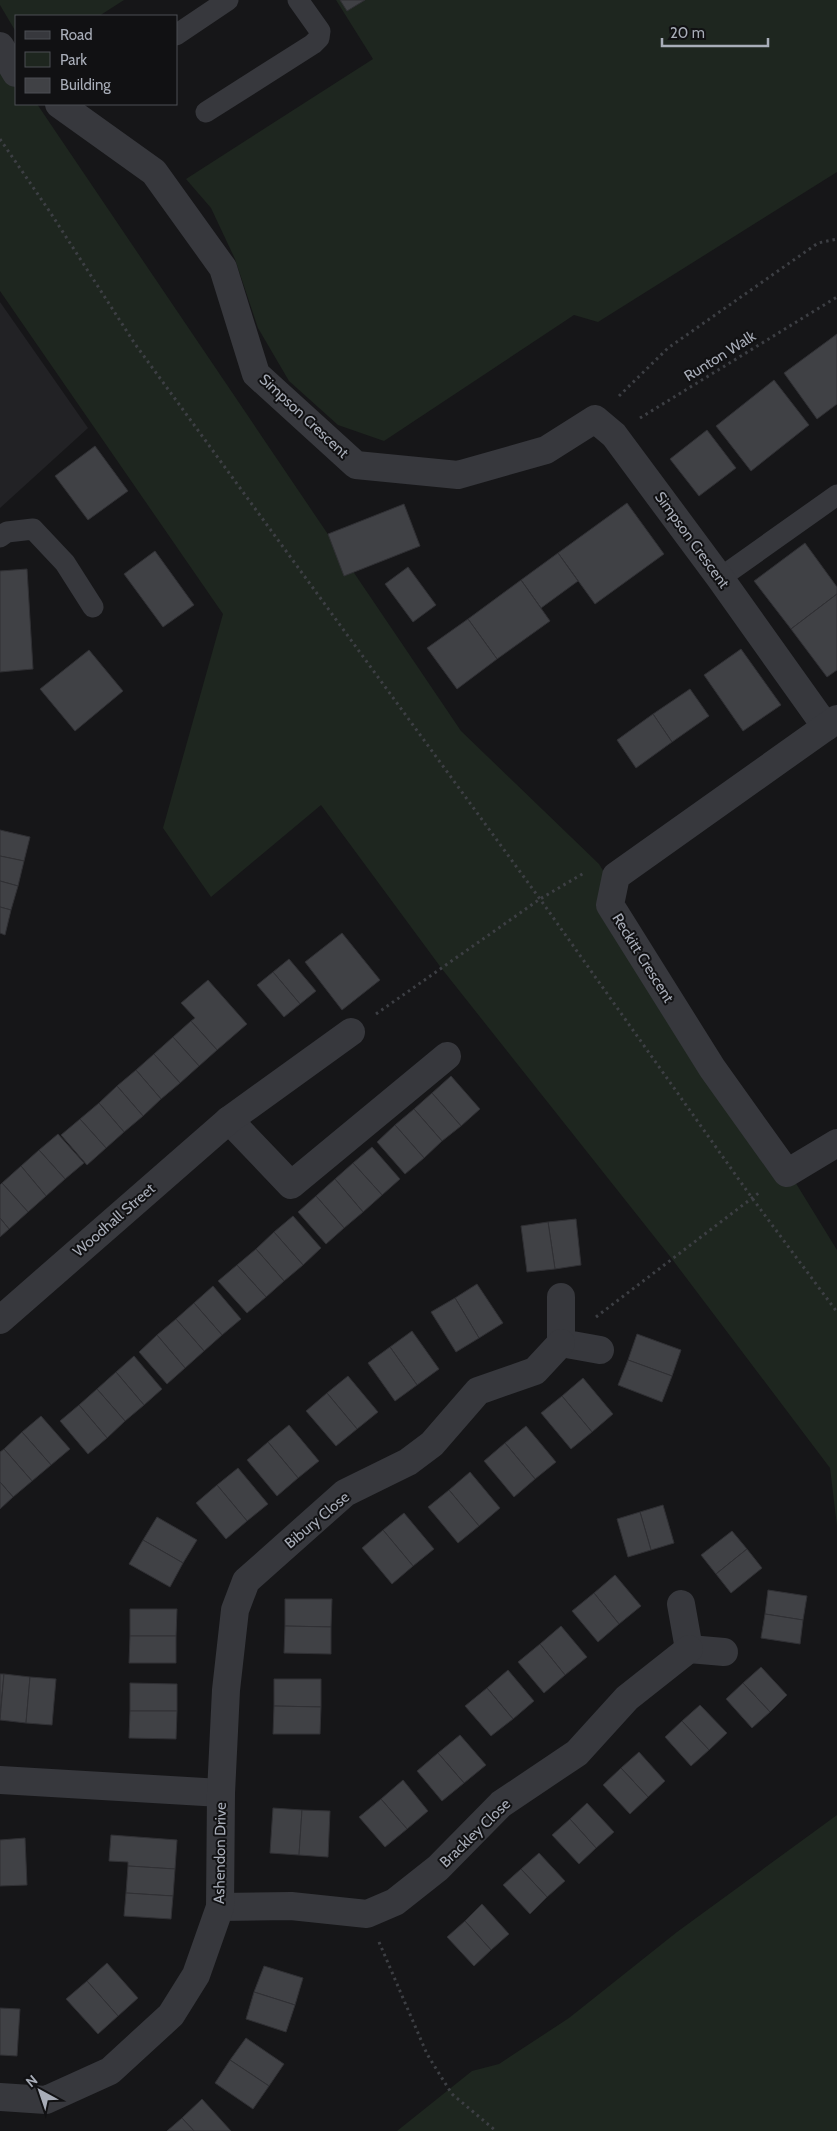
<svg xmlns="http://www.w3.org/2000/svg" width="837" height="2131" font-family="Cabin,sans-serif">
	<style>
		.built { fill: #222225 }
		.green { fill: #1e261f }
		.building { fill: #404145; stroke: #303034 }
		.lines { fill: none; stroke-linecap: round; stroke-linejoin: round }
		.path { stroke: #3d3f44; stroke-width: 3; stroke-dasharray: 2.5 4; stroke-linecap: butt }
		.service { stroke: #37383d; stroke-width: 21 }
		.minor { stroke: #37383d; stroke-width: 28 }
		.labels { text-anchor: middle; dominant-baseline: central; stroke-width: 4; stroke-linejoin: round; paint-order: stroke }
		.street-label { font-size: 15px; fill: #a8adb8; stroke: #111113 }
	</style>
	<rect width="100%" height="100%" fill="#161618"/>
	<path class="built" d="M 0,302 L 88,428 L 0,508 Z"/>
	<g class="green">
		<path d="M 0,0 L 124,0 L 99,16 L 16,16 L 16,32 L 0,5 Z"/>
		<path d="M 336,0 L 837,0 L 837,172 L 598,322 L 574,315 L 384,441 L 338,425 L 289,381 L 258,328 L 235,259 L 211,208 L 186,179 L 373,59 Z"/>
		<path d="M 0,46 L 16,73 L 16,104 L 37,104 L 461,731 L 599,864 L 837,1250 L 837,1526 L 830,1468 L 672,1259 L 442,969 L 321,805 L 211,897 L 163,828 L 223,614 L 0,291 Z"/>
		<path d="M 837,1815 L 837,2131 L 397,2131 L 472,2071 L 499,2064 L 569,2018 L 677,1932 Z"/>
	</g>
	<g class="building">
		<path d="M 340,0 L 365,0 L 347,11 Z"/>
		<path d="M 837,334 L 837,404 L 817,419 L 784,373 Z"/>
		<path d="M 774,380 L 809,425 L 751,471 L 716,426 Z"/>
		<path d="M 707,430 L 736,468 L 699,496 L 670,459 Z"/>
		<path d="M 95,446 L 128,491 L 88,520 L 55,476 Z"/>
		<path d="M 627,503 L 664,554 L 595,604 L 558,553 Z"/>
		<path d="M 404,504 L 420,546 L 344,576 L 328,534 Z"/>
		<path d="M 805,543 L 837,587 L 837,594 L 791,629 L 754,581 Z"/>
		<path d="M 155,551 L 194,605 L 163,627 L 124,574 Z"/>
		<path d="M 558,553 L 578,581 L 541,608 L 521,580 Z"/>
		<path d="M 408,567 L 436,605 L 413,622 L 385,584 Z"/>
		<path d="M 27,569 L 33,669 L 0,672 L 0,571 Z"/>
		<path d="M 521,580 L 550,621 L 497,659 L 468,619 Z"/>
		<path d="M 837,594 L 837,670 L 827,677 L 791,629 Z"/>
		<path d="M 468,619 L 497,659 L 457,689 L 427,648 Z"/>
		<path d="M 741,649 L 781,705 L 743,731 L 704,675 Z"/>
		<path d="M 89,650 L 123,691 L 75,731 L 40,689 Z"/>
		<path d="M 690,689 L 709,716 L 672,742 L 653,714 Z"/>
		<path d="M 653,714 L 672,742 L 636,768 L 617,740 Z"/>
		<path d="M 0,830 L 30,837 L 24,861 L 0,856 Z"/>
		<path d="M 0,856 L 24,861 L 18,886 L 0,881 Z"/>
		<path d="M 0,881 L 18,886 L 11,910 L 0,907 Z"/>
		<path d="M 0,907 L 11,910 L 5,935 L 0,933 Z"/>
		<path d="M 342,933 L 380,980 L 342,1010 L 305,962 Z"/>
		<path d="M 289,959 L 316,991 L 300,1004 L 273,972 Z"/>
		<path d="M 273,972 L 300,1004 L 284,1017 L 257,985 Z"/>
		<path d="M 208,980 L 247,1024 L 217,1050 L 191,1021 L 195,1018 L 181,1003 Z"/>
		<path d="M 191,1021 L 217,1050 L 199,1066 L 173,1037 Z"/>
		<path d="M 173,1037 L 199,1066 L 180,1083 L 154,1054 Z"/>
		<path d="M 154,1054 L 180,1083 L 161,1099 L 136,1070 Z"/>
		<path d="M 136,1070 L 161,1099 L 143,1116 L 117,1086 Z"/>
		<path d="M 451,1076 L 480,1109 L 461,1126 L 432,1093 Z"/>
		<path d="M 117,1086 L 143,1116 L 124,1132 L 99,1103 Z"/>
		<path d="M 432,1093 L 461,1126 L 442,1141 L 414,1109 Z"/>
		<path d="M 99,1103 L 124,1132 L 106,1148 L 80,1119 Z"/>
		<path d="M 414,1109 L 442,1141 L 424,1158 L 395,1125 Z"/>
		<path d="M 80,1119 L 106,1148 L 87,1165 L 61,1135 Z"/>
		<path d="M 395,1125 L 424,1158 L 405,1174 L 377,1142 Z"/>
		<path d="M 58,1134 L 84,1163 L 65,1179 L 39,1150 Z"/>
		<path d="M 372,1147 L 400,1179 L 382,1195 L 353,1163 Z"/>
		<path d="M 39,1150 L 65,1179 L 46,1196 L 21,1166 Z"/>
		<path d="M 353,1163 L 382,1195 L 363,1212 L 335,1179 Z"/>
		<path d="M 21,1166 L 46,1196 L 28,1212 L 2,1183 Z"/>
		<path d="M 335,1179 L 363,1212 L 344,1228 L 316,1196 Z"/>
		<path d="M 2,1183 L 28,1212 L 9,1229 L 0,1218 L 0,1185 Z"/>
		<path d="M 316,1196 L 344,1228 L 326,1244 L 298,1212 Z"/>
		<path d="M 293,1216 L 321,1248 L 303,1265 L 274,1232 Z"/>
		<path d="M 0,1218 L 9,1229 L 0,1237 Z"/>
		<path d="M 576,1219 L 581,1265 L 555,1269 L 548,1222 Z"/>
		<path d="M 548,1222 L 555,1269 L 527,1272 L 521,1226 Z"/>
		<path d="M 274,1232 L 303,1265 L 284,1281 L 256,1249 Z"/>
		<path d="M 256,1249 L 284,1281 L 266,1297 L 237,1265 Z"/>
		<path d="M 237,1265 L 266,1297 L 247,1313 L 218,1281 Z"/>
		<path d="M 477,1284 L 503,1323 L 479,1338 L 455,1298 Z"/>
		<path d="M 213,1286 L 241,1319 L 222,1335 L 194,1303 Z"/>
		<path d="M 455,1298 L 479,1338 L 456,1352 L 431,1312 Z"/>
		<path d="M 194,1303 L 222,1335 L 204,1351 L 176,1319 Z"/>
		<path d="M 176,1319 L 204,1351 L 185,1368 L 157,1335 Z"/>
		<path d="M 412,1331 L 439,1369 L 417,1385 L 390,1347 Z"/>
		<path d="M 637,1334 L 681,1350 L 672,1376 L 628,1360 Z"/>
		<path d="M 157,1335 L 185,1368 L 167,1384 L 139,1352 Z"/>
		<path d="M 390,1347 L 417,1385 L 395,1401 L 368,1363 Z"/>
		<path d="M 134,1356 L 162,1389 L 144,1405 L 116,1372 Z"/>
		<path d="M 628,1360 L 672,1376 L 662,1402 L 618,1385 Z"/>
		<path d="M 116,1372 L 144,1405 L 125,1421 L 97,1389 Z"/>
		<path d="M 348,1376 L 378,1412 L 357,1429 L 327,1393 Z"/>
		<path d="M 583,1378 L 613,1414 L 592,1432 L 562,1396 Z"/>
		<path d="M 97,1389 L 125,1421 L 107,1438 L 79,1405 Z"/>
		<path d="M 327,1393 L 357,1429 L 336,1446 L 306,1411 Z"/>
		<path d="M 562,1396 L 592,1432 L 571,1449 L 541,1413 Z"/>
		<path d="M 79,1405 L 107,1438 L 88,1454 L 60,1421 Z"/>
		<path d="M 41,1416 L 70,1449 L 51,1465 L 22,1432 Z"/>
		<path d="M 289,1425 L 319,1461 L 298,1478 L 268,1442 Z"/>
		<path d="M 526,1426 L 556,1462 L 535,1479 L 505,1443 Z"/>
		<path d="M 22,1432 L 51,1465 L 32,1481 L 4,1449 Z"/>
		<path d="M 268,1442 L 298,1478 L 277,1496 L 247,1460 Z"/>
		<path d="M 505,1443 L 535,1479 L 514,1497 L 484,1461 Z"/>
		<path d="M 4,1449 L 32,1481 L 13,1497 L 0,1482 L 0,1452 Z"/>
		<path d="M 238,1468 L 268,1504 L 247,1521 L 217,1485 Z"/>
		<path d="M 470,1472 L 500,1508 L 479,1526 L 449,1490 Z"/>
		<path d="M 0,1482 L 13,1497 L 0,1509 Z"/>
		<path d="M 217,1485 L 247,1521 L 226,1539 L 196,1503 Z"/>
		<path d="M 449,1490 L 479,1526 L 458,1543 L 428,1507 Z"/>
		<path d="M 663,1505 L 674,1543 L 651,1550 L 640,1512 Z"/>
		<path d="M 640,1512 L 651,1550 L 628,1557 L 617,1519 Z"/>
		<path d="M 404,1513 L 434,1549 L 413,1566 L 383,1530 Z"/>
		<path d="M 157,1517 L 197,1540 L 183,1563 L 143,1540 Z"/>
		<path d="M 383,1530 L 413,1566 L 392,1584 L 362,1548 Z"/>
		<path d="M 732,1531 L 747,1549 L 716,1574 L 701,1555 Z"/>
		<path d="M 143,1540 L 183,1563 L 170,1587 L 129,1564 Z"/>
		<path d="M 747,1549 L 762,1568 L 731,1593 L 716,1574 Z"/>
		<path d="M 615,1575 L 641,1606 L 619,1624 L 594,1593 Z"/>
		<path d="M 768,1590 L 807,1596 L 803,1620 L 765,1614 Z"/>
		<path d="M 594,1593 L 619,1624 L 598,1642 L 572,1611 Z"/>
		<path d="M 285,1599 L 332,1599 L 331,1627 L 285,1626 Z"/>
		<path d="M 130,1609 L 177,1609 L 176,1636 L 130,1636 Z"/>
		<path d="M 765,1614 L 803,1620 L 800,1644 L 761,1638 Z"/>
		<path d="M 285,1626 L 331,1627 L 331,1654 L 284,1653 Z"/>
		<path d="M 561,1626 L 587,1657 L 565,1675 L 540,1644 Z"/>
		<path d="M 130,1636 L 176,1636 L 176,1663 L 129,1663 Z"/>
		<path d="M 540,1644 L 565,1675 L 544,1693 L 518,1662 Z"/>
		<path d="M 761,1667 L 787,1695 L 770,1712 L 743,1683 Z"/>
		<path d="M 508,1670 L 534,1701 L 513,1719 L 487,1688 Z"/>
		<path d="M 0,1674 L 4,1674 L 0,1715 Z"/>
		<path d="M 4,1674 L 30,1677 L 26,1723 L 0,1720 Z"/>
		<path d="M 30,1677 L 56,1679 L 52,1725 L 26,1723 Z"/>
		<path d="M 274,1679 L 321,1679 L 321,1707 L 274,1706 Z"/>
		<path d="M 130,1683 L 177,1684 L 177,1711 L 130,1711 Z"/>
		<path d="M 743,1683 L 770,1712 L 752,1728 L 726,1699 Z"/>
		<path d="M 487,1688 L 513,1719 L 491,1736 L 465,1706 Z"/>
		<path d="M 700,1705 L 727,1733 L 709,1750 L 682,1721 Z"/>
		<path d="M 274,1706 L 321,1707 L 320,1734 L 273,1734 Z"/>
		<path d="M 130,1711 L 177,1711 L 176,1739 L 129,1738 Z"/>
		<path d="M 682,1721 L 709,1750 L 691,1766 L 665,1737 Z"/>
		<path d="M 460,1735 L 486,1765 L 464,1783 L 438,1753 Z"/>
		<path d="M 639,1752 L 665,1781 L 648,1797 L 621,1768 Z"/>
		<path d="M 438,1753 L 464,1783 L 442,1801 L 417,1771 Z"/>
		<path d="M 621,1768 L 648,1797 L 630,1814 L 603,1785 Z"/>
		<path d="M 403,1780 L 428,1811 L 407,1829 L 381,1799 Z"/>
		<path d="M 381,1799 L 407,1829 L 385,1847 L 359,1817 Z"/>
		<path d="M 587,1803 L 614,1832 L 596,1848 L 570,1819 Z"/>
		<path d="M 273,1808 L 302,1810 L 299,1855 L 270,1853 Z"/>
		<path d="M 302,1810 L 330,1811 L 328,1857 L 299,1855 Z"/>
		<path d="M 570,1819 L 596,1848 L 579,1864 L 552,1835 Z"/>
		<path d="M 111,1835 L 177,1840 L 175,1869 L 128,1866 L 128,1862 L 109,1861 Z"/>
		<path d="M 25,1838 L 27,1885 L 0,1886 L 0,1840 Z"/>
		<path d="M 539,1853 L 565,1881 L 547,1897 L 521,1869 Z"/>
		<path d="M 128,1866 L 175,1869 L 173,1896 L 126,1893 Z"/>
		<path d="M 521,1869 L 547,1897 L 530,1914 L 503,1885 Z"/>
		<path d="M 126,1893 L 173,1896 L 171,1919 L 124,1916 Z"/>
		<path d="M 482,1904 L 509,1934 L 491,1950 L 465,1921 Z"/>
		<path d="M 465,1921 L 491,1950 L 474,1966 L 447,1937 Z"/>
		<path d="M 107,1963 L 138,1998 L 118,2016 L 87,1981 Z"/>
		<path d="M 264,1966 L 303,1978 L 295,2005 L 254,1992 Z"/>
		<path d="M 87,1981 L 118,2016 L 98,2034 L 66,1999 Z"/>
		<path d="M 254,1992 L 295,2005 L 286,2032 L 246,2019 Z"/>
		<path d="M 0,2008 L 20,2009 L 17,2056 L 0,2055 Z"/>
		<path d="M 246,2038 L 284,2064 L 269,2086 L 230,2060 Z"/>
		<path d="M 230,2060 L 269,2086 L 253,2109 L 215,2083 Z"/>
		<path d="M 202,2099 L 231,2131 L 194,2131 L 182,2118 Z"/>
		<path d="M 182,2118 L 194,2131 L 167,2131 Z"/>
	</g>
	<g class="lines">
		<g class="path">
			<path d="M 0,139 L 50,212 L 135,344 L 540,899 L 752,1198 L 837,1312"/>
			<path d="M 619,396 L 668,348 L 818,243 L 837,239"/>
			<path d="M 640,418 L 837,297"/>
			<path d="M 376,1014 L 540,899 L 584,873"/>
			<path d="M 596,1317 L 760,1192"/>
			<path d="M 379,1942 L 427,2054 L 440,2075 L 452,2094 L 496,2131"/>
		</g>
		<g class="service">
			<path d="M 176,35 L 228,0"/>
			<path d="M 206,112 L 313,44 L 319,38 L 320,31 L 298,0"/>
			<path d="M 0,537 L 7,532 L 33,529 L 65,563 L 93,607"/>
			<path d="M 720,578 L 837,495"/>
		</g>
		<g class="minor">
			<path d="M 0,46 L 16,73"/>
			<path d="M 59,104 L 154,172 L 223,268 L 256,374 L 356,465 L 458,475 L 546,450 L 595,419 L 614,435 L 720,578 L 826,727"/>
			<path d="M 837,719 L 616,876 L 610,905 L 712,1068 L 787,1173 L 837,1143"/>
			<path d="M 229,1120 L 291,1185 L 447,1056"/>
			<path d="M 561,1297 L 561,1343 L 600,1350"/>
			<path d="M 0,1320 L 229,1120 L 351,1032"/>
			<path d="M 681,1604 L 689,1649 L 724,1652"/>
			<path d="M 0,1780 L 221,1793"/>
			<path d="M 220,1907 L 291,1906 L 367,1914 L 395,1902 L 438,1868 L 501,1804 L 577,1753 L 627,1698 L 689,1649"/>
			<path d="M 0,2097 L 46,2100 L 110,2071 L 171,2015 L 196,1975 L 220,1907 L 221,1793 L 226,1690 L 235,1610 L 246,1581 L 345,1493 L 408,1462 L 432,1444 L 478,1391 L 535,1371 L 561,1343"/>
		</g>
	</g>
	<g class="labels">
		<g class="street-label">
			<text transform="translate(720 356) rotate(-32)">Runton Walk</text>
			<text transform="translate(304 416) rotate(43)">Simpson Crescent</text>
			<text transform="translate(692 540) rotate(54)">Simpson Crescent</text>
			<text transform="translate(643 958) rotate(58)">Reckitt Crescent</text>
			<text transform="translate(114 1220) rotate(-41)">Woodhall Street</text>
			<text transform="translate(317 1520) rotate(-40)">Bibury Close</text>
			<text transform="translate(475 1833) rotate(-44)">Brackley Close</text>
			<text transform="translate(220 1853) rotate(-89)">Ashendon Drive</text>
		</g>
	</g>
	<rect x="15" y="15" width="162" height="90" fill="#111113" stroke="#4d4f55"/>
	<rect x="25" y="31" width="25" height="8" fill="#37383d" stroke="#4d4f55"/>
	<text x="60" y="40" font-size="15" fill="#a8adb8">Road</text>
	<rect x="25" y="52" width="25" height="15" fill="#1e261f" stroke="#4d4f55"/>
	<text x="60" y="65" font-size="15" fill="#a8adb8">Park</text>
	<rect x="25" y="78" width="25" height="15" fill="#404145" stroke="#4d4f55"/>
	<text x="60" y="90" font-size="15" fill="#a8adb8">Building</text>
	<g transform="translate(40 2091) rotate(320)" stroke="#111113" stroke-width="4" paint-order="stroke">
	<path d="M0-4L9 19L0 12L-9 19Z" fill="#a8adb8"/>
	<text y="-8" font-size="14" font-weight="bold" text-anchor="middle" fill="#a8adb8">N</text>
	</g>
	<path d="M662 38v8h106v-8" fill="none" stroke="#a8adb8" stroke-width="2.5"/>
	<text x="670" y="38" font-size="15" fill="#a8adb8" stroke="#111113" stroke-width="4" paint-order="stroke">20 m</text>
</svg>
